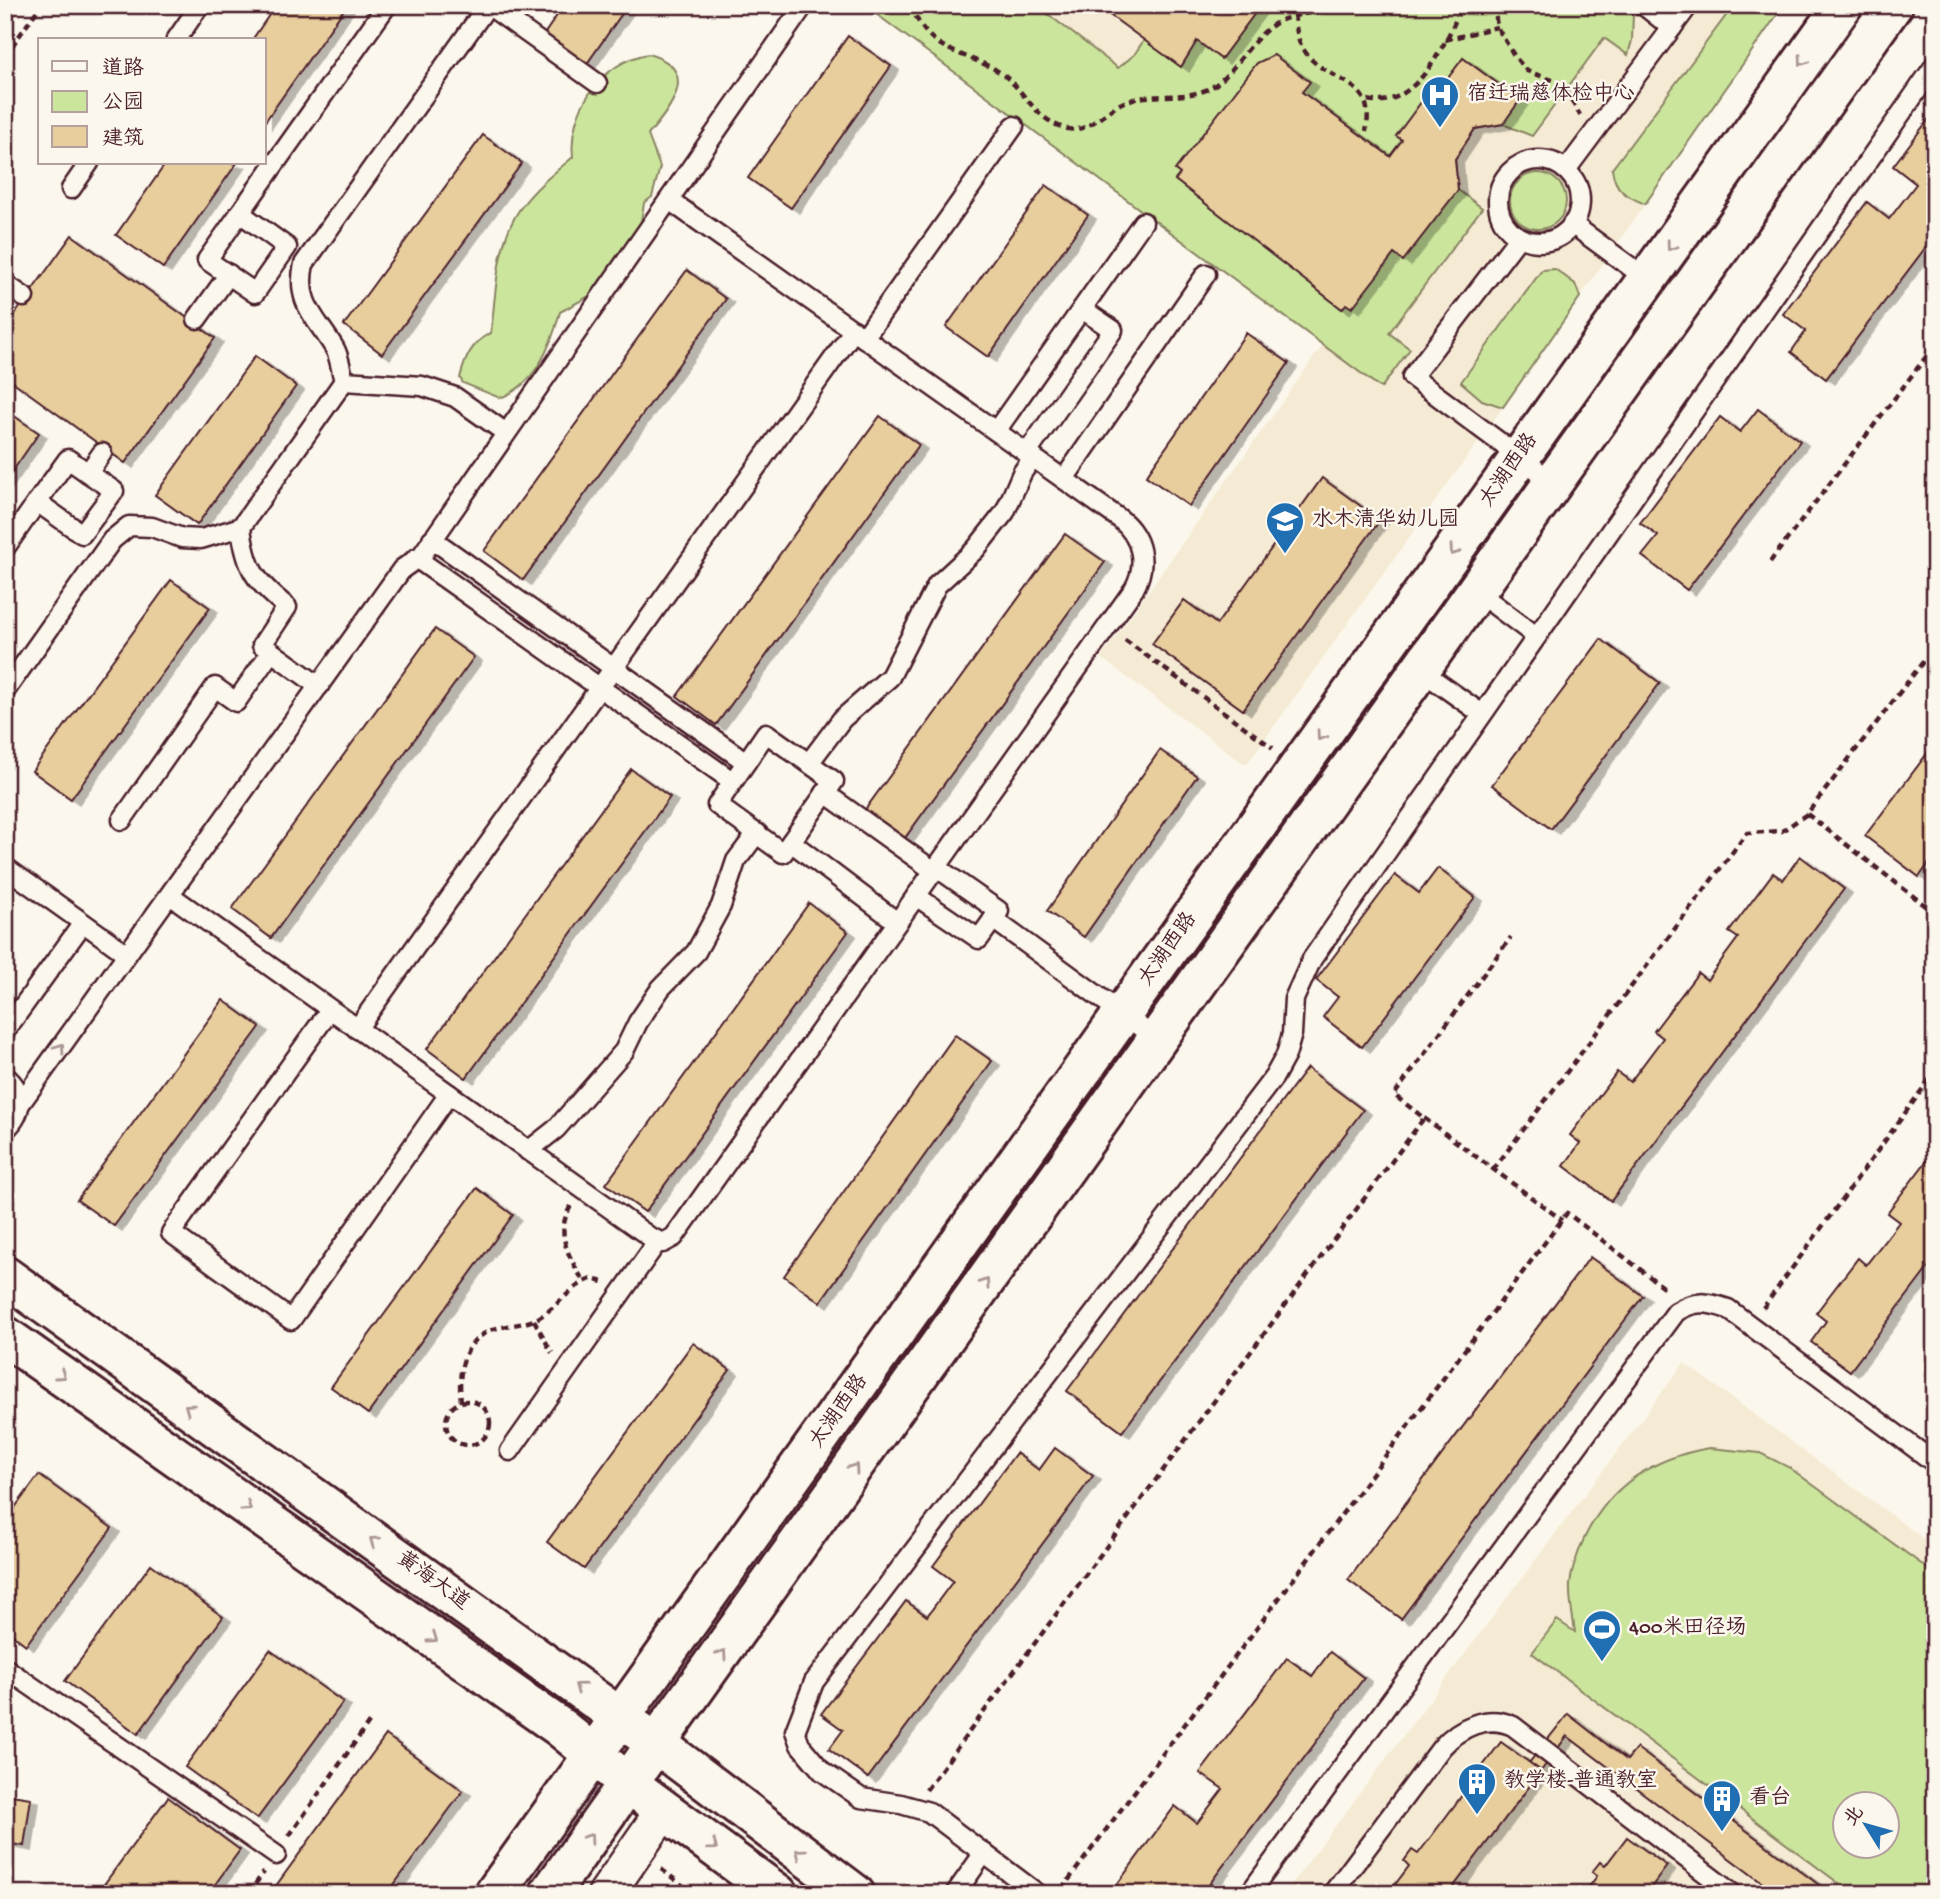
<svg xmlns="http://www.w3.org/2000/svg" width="1940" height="1899" font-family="'Gochi Hand','LXGW WenKai TC',sans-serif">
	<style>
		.built { fill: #f5ebd4; fill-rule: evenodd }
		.green { fill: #cbe69c; stroke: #8a8264; stroke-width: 2; fill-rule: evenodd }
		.building { fill: #e8ce9d; stroke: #4a1f2b; stroke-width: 2; filter: url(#shadow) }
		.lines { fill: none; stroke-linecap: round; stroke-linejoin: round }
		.service-casing { stroke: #4a1f2b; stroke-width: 23 }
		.minor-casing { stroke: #4a1f2b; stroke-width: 40 }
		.tertiary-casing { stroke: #4a1f2b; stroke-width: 44 }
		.path { stroke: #4a1f2b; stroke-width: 4.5; stroke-dasharray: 7 5; stroke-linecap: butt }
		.service { stroke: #fbf7ec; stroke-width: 18 }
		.minor { stroke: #fbf7ec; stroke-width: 35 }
		.tertiary { stroke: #fbf7ec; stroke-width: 38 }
		.oneway { stroke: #ab9695 }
		.labels { text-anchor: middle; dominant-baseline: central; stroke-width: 5; stroke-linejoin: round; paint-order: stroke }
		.poi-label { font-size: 21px; fill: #4a1f2b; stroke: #fbf7ec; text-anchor: start }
		.street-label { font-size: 21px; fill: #4a1f2b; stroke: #fbf7ec }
	</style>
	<defs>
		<filter id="shadow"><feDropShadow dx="8" dy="4.5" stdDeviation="0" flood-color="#0004"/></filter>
	</defs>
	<rect width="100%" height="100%" fill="#fbf7ec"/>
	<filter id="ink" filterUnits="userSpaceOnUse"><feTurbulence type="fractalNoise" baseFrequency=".0143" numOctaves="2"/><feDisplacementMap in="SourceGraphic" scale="14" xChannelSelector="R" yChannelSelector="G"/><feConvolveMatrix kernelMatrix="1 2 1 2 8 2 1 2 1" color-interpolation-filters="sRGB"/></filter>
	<g filter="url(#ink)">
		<g class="built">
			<path d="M 864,5 L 1784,5 L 1503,407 L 1246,765 L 1101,658 L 1322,346 Z"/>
			<path d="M 1684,1363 L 1935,1547 L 1935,1894 L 1284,1894 ZM 1846,1804 L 1888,1804 L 1888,1846 L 1846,1846 Z"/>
		</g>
		<g class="green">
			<path d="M 864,5 L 1036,5 L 1118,68 L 1134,55 L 1167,5 L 1621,5 L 1633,14 L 1632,40 L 1628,55 L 1604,38 L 1532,136 L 1503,124 L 1475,129 L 1455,159 L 1458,190 L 1482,208 L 1389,333 L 1410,349 L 1381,388 Z"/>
			<path d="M 1734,5 L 1784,5 L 1645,204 C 1626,196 1615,191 1612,169 Z"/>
			<path d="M 648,54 C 702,69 671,108 648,135 L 660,167 L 652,197 L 644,203 L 641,222 L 610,273 L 593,294 L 560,312 C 551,346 536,385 500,398 L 463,383 L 460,378 C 465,358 472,342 491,333 C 496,293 496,240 522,206 C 536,187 555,172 573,157 C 568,111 601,62 648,54 Z"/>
			<circle cx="1538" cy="201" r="28"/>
			<path d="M 1555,269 L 1575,284 L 1580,297 L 1503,407 L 1482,400 L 1461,382 L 1542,270 Z"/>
			<path d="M 1710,1448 L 1760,1453 L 1790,1468 L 1935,1574 L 1935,1894 L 1853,1894 L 1532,1653 L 1557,1620 L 1575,1632 C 1573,1616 1569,1601 1570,1584 C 1571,1573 1576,1559 1580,1548 C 1604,1489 1649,1458 1710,1448 ZM 1846,1804 L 1888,1804 L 1888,1846 L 1846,1846 Z"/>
		</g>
		<g class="building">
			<path d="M 276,5 L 347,5 L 264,123 L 264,40 L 252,40 Z"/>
			<path d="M 564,5 L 628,5 L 586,65 L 543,36 Z"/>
			<path d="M 1096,5 L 1261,5 L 1221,59 L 1197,41 L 1181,67 Z"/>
			<path d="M 848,36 L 891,66 L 791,208 L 748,178 Z"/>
			<path d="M 1274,55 L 1310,82 L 1302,92 L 1390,156 L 1402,140 L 1396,136 L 1436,82 L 1442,86 L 1463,58 L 1520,100 L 1503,124 L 1475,129 L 1455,159 L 1458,190 L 1403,261 L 1394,254 L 1352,308 L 1346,304 L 1342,309 L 1175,180 L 1180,174 L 1175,170 L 1257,63 Z"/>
			<path d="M 1935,111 L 1935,235 L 1826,379 L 1791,352 L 1806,331 L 1783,314 L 1867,202 L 1889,219 L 1916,184 L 1893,166 Z"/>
			<path d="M 483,135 L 522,163 L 382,354 L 344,325 Z"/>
			<path d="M 166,163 L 237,163 L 163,268 L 116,235 Z"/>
			<path d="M 1046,185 L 1088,215 L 988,357 L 946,327 Z"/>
			<path d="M 72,235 L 215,338 L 125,463 L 5,376 L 5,328 Z"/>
			<path d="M 687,270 L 726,299 L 523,580 L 484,551 Z"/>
			<path d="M 1246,333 L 1289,363 L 1189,506 L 1146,476 Z"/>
			<path d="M 255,356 L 296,386 L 197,525 L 155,495 Z"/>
			<path d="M 1758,409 L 1800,441 L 1687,590 L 1642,556 L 1658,536 L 1640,523 L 1720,417 L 1740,432 Z"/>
			<path d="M 5,410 L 39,433 L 5,482 Z"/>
			<path d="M 880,416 L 919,445 L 716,725 L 677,696 Z"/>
			<path d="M 1322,478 L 1380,520 L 1243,710 L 1152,644 L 1184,600 L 1217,624 Z"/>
			<path d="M 1065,534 L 1105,562 L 902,842 L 862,814 Z"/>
			<path d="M 171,580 L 210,608 L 71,799 L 32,771 Z"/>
			<path d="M 435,629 L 474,657 L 271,938 L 232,909 Z"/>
			<path d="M 1601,639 L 1660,683 L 1551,829 L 1492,785 Z"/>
			<path d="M 1935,743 L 1935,855 L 1919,877 L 1865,836 Z"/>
			<path d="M 1160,750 L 1197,776 L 1084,937 L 1047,911 Z"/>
			<path d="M 631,769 L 670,797 L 466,1078 L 427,1049 Z"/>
			<path d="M 1800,856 L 1844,889 L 1611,1201 L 1564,1166 L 1580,1143 L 1570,1135 L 1617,1072 L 1630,1082 L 1663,1038 L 1654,1031 L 1698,973 L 1707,980 L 1738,938 L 1729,932 L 1773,873 L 1783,880 Z"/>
			<path d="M 1438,868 L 1475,897 L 1362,1047 L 1323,1017 L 1338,997 L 1316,980 L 1395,875 L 1419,893 Z"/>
			<path d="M 809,903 L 848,932 L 645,1212 L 606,1184 Z"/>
			<path d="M 223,1000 L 260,1027 L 114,1226 L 77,1200 Z"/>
			<path d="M 955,1035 L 992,1061 L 820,1302 L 784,1276 Z"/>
			<path d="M 1307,1068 L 1363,1110 L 1122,1432 L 1067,1391 Z"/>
			<path d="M 1935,1150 L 1935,1259 L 1850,1371 L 1811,1342 L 1826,1321 L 1816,1313 L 1858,1258 L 1866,1265 L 1899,1222 L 1887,1213 Z"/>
			<path d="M 477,1188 L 513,1215 L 368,1414 L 331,1387 Z"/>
			<path d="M 1590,1257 L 1643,1296 L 1401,1619 L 1348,1580 Z"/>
			<path d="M 693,1343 L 730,1370 L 584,1569 L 547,1542 Z"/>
			<path d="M 1055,1448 L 1093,1476 L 868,1778 L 829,1749 L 843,1730 L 821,1714 L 906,1601 L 927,1616 L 953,1581 L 933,1566 L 1016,1453 L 1039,1470 Z"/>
			<path d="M 39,1475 L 112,1528 L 26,1645 L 5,1629 L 5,1521 Z"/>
			<path d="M 151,1564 L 223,1617 L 138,1734 L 65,1681 Z"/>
			<path d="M 270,1650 L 343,1702 L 257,1819 L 185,1767 Z"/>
			<path d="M 1330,1652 L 1364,1678 L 1202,1894 L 1110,1894 L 1175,1806 L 1197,1823 L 1223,1789 L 1200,1773 L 1287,1658 L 1312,1676 Z"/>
			<path d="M 1568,1714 L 1627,1760 L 1637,1748 L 1831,1894 L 1777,1894 L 1567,1736 L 1541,1771 L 1529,1763 Z"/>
			<path d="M 386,1735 L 463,1791 L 387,1894 L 270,1894 Z"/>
			<path d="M 1501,1742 L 1541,1771 L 1448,1894 L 1388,1894 L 1409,1866 L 1404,1861 L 1412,1850 L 1418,1854 L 1472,1782 L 1466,1778 L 1474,1768 L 1479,1771 Z"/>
			<path d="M 5,1794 L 31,1798 L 24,1846 L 5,1843 Z"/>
			<path d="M 168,1797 L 240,1850 L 208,1894 L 97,1894 Z"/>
			<path d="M 1627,1837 L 1667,1866 L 1646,1894 L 1584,1894 L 1597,1876 L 1592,1872 L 1600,1862 L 1605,1866 Z"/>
		</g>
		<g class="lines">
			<defs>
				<g id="service">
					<path d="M 488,5 L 597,83"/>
					<path d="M 1643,5 L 1672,28"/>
					<path d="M 176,40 L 200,5"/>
					<circle cx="1539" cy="201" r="41"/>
					<path d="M 1566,170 L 1689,5"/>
					<path d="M 71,189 L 89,163"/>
					<path d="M 240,213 L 387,5"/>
					<path d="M 240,213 L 287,247 L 255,293 L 207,260 Z"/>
					<path d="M 1572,224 L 1647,279"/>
					<path d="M 1519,237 L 1412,377 L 1553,482"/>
					<path d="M 5,284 L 24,297"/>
					<path d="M 197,319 L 229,274"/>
					<path d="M 864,338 L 1014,126"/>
					<path d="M 344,381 L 422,386 L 455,397 L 506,433"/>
					<path d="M 996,431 L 1143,222"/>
					<path d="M 1027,453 L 1113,330 L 1082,309"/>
					<path d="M 68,459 L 114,491 L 82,534 L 37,502 Z"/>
					<path d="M 88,473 L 102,453"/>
					<path d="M 1064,479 L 1206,274"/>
					<path d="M 241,527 C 246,569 255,581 287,607 L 262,645 L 319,686"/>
					<path d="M 432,539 L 746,762"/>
					<path d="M 5,548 L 37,502"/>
					<path d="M 416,558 L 732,781"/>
					<path d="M 1476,591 L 1536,636"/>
					<path d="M 1420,670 L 1482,714"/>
					<path d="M 5,691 L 112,540 L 129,526 L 152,527 L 182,538 L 201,539 L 241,527 L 344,381 C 341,371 340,358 335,349 C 317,318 295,304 304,264 L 488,5"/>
					<path d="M 766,733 L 834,781 L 783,853 L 717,805 Z"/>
					<path d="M 809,763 L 842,719 L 890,677 L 937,585 L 975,550 L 1005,512 L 1022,473 L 1033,457"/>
					<path d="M 825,793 L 934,871"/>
					<path d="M 122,820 L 215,687 L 236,702 L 271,652"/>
					<path d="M 791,842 L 897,922"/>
					<path d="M 5,867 L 127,954"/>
					<path d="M 170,895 L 650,1237 L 663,1243 L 674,1237 L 1134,589 C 1148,564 1142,537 1120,519 L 669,200"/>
					<path d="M 916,896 L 979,939 L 999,911 L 936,867"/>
					<path d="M 993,919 L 1158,1040"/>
					<path d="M 330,1010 L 171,1233 L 291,1320 L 449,1094"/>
					<path d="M 357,1029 L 854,330"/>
					<path d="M 5,1031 L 83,923"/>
					<path d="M 5,1076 C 25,1092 23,1114 5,1130"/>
					<path d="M 20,1104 L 402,569 L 422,555 L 804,5"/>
					<path d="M 528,1151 L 556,1129 L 624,1051 L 638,1022 L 661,988 L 696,952 L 721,906 L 736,861 L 757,833"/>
					<path d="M 510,1451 L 658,1241"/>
					<path d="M 5,1668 L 276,1855"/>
					<path d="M 955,1894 L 984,1853"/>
					<path d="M 1038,1894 L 929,1812 L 901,1804 L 861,1798 L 822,1771 L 800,1745 L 795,1731 L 814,1682 L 1274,1077 L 1286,1055 L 1292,1034 L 1294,999 L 1312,959 L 1935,65"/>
					<path d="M 1249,1894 L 1676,1312 C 1695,1300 1707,1302 1728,1309 L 1935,1463"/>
					<path d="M 1332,1894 L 1442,1747 C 1460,1727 1487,1714 1513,1726 L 1733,1894"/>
				</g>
				<path id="minor" d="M 606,1894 L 664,1810"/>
				<g id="tertiary">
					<path d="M 5,1276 L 657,1744 L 855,1894"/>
					<path d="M 5,1336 L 561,1728 L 629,1784 L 778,1894"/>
					<path d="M 494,1894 L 1843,5"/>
					<path d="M 549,1894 L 1893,5"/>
				</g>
			</defs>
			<use href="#service" class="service-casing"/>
			<use href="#minor" class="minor-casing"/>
			<use href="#tertiary" class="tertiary-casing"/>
			<g class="path">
				<path d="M 911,5 C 928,53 960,50 996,70 C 1023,85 1031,117 1064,128 C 1087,136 1105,110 1124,102 C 1152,91 1185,102 1212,87 C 1234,74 1251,38 1276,23 C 1295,12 1317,15 1337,5"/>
				<path d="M 1494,5 L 1497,27 L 1515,57 L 1527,71 L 1561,83 L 1580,115"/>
				<path d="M 1294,15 C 1296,25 1297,39 1302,47 C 1323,85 1378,75 1366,131"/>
				<path d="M 1445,40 L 1497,27"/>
				<path d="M 5,56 L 41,5"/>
				<path d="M 1368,100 C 1415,111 1447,42 1462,5"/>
				<path d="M 1770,562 L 1935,345"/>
				<path d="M 1125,640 L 1273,748"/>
				<path d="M 1807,814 L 1935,913"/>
				<path d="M 1424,1118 L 1562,1220"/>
				<path d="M 1493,1170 L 1747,833 L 1782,831 L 1807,814 L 1935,646"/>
				<path d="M 571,1206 C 554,1233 569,1257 584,1282"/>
				<path d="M 1763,1308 L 1935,1072"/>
				<path d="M 534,1320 L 552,1353"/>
				<circle cx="468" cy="1423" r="22"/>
				<path d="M 461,1402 C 458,1372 461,1341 494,1329 C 507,1325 523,1325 536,1319 C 554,1310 566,1292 584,1282 L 591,1279 L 604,1282"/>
				<path d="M 926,1790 L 1424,1118 L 1394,1095 L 1511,937"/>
				<path d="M 289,1836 L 370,1721"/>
				<path d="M 661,1869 L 694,1894"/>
				<path d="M 1061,1890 L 1567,1213 L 1667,1290"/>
				<path d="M 248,1894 L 264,1872"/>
			</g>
			<use href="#service" class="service"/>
			<use href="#minor" class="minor"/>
			<use href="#tertiary" class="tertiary"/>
		</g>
		<defs><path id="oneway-chevron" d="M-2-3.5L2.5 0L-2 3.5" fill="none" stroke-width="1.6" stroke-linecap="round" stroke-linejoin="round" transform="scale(1.75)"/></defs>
		<g class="oneway">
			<use href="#oneway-chevron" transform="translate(1803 61) rotate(126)"/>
			<use href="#oneway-chevron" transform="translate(1671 246) rotate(126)"/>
			<use href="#oneway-chevron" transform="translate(1454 551) rotate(125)"/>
			<use href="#oneway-chevron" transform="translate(1321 736) rotate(125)"/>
			<use href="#oneway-chevron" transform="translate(60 1048) rotate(-54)"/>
			<use href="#oneway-chevron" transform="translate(985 1283) rotate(-55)"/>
			<use href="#oneway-chevron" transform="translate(61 1375) rotate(35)"/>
			<use href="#oneway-chevron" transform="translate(189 1408) rotate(-144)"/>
			<use href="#oneway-chevron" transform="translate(854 1468) rotate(-55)"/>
			<use href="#oneway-chevron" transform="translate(247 1507) rotate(35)"/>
			<use href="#oneway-chevron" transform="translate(374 1541) rotate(-144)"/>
			<use href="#oneway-chevron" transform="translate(433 1638) rotate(35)"/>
			<use href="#oneway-chevron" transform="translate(722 1654) rotate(-55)"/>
			<use href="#oneway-chevron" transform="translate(579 1687) rotate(-144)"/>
			<use href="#oneway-chevron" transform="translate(589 1838) rotate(-54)"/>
			<use href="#oneway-chevron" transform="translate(713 1846) rotate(36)"/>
			<use href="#oneway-chevron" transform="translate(800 1853) rotate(-143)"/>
		</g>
	</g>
	<defs>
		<symbol id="hospital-pin" viewBox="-11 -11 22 30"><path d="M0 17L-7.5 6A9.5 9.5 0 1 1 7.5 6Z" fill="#1f6fb2" stroke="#fbf7ec"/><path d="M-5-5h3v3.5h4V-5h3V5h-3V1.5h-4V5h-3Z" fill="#fff"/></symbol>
		<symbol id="school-pin" viewBox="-11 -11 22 30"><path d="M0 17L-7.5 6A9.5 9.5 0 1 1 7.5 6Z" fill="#1f6fb2" stroke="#fbf7ec"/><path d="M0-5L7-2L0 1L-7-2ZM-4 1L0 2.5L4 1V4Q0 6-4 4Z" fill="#fff"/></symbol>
		<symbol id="stadium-pin" viewBox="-11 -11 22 30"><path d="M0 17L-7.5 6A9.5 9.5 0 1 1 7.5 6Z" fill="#1f6fb2" stroke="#fbf7ec"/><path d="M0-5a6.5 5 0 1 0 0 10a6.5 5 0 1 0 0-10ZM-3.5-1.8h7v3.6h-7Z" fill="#fff"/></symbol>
		<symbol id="building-pin" viewBox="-11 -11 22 30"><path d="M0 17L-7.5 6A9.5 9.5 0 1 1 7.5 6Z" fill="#1f6fb2" stroke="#fbf7ec"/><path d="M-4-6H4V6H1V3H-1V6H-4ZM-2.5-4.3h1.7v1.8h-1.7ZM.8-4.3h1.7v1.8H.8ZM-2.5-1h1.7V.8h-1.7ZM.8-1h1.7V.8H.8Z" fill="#fff"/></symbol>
	</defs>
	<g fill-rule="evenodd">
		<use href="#hospital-pin" x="1418" y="73" width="44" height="60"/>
		<use href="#school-pin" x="1263" y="499" width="44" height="60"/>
		<use href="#stadium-pin" x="1580" y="1607" width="44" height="60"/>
		<use href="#building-pin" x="1455" y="1760" width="44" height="60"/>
		<use href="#building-pin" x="1700" y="1777" width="44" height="60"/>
	</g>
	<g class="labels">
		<g class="poi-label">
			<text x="1467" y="95">宿迁瑞慈体检中心</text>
			<text x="1312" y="521">水木清华幼儿园</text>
			<text x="1629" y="1629">400米田径场</text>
			<text x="1504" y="1782">教学楼-普通教室</text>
			<text x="1749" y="1799">看台</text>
		</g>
		<g class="street-label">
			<text transform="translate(1510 471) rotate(-55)">太湖西路</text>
			<text transform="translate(1169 950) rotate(-55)">太湖西路</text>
			<text transform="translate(840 1412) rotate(-55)">太湖西路</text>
			<text transform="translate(432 1582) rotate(36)">黄海大道</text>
		</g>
	</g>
	<rect width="1940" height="1899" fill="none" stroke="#fbf7ec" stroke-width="28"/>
	<rect x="14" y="14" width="1912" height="1871" fill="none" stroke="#4a1f2b" stroke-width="2.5" filter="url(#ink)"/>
	<rect x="38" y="38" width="228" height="126" fill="#fbf7ec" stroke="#b4a19f" stroke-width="2"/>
	<rect x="52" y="61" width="35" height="10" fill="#fbf7ec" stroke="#b4a19f" stroke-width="2"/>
	<text x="102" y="74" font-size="21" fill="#4a1f2b">道路</text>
	<rect x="52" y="91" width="35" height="21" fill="#cbe69c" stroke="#b4a19f" stroke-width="2"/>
	<text x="102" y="108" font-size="21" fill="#4a1f2b">公园</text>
	<rect x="52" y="126" width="35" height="21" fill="#e8ce9d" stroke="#b4a19f" stroke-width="2"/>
	<text x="102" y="144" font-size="21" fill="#4a1f2b">建筑</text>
	<g transform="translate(1866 1825) rotate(307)"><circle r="33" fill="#fbf7ec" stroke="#b4a19f" stroke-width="2"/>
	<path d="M0-5L12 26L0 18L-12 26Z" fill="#1f6fb2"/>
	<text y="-10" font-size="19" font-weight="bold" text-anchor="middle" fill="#4a1f2b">北</text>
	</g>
</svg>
